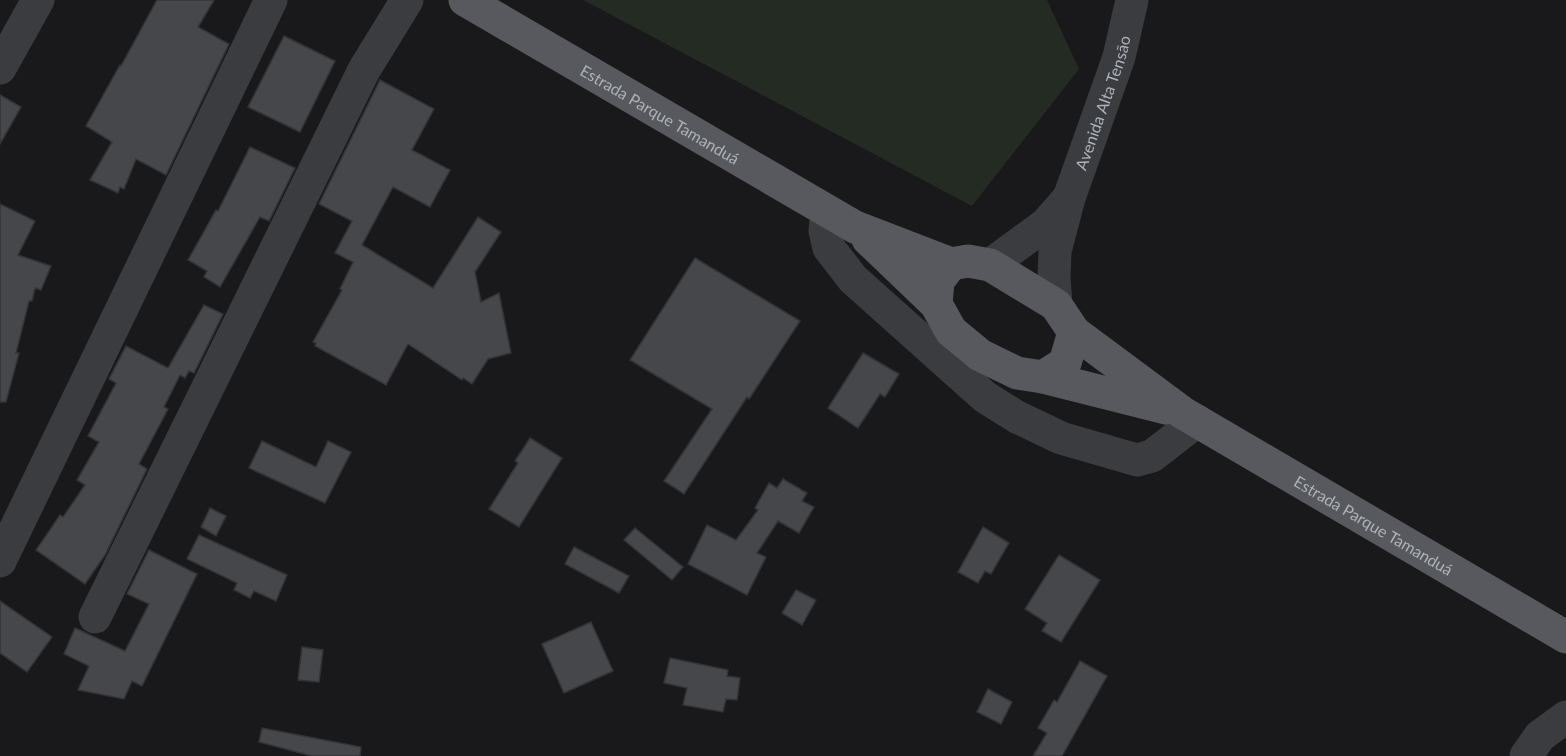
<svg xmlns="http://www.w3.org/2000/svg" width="1566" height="756" font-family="Lato,sans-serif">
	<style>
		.green { fill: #232b23 }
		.building { fill: #46474b; stroke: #333437; stroke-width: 1.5 }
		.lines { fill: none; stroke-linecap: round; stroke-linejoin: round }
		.minor { stroke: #3a3c40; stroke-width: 33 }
		.major { stroke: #57595e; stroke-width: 33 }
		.labels { text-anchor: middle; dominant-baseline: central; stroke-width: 4.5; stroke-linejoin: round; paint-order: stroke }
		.street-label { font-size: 16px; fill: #acb2b9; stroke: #141416 }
	</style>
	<rect width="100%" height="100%" fill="#19191b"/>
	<path class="green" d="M 583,0 L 1047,0 L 1079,69 L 972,206 Z"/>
	<g class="building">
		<path d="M 157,0 L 214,0 L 198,27 L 229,44 L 166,175 L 136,159 L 124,189 L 120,187 L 118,193 L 90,180 L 112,142 L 86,126 L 120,65 L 121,66 Z"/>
		<path d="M 284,36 L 335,61 L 300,132 L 248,107 Z"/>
		<path d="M 380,80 L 434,109 L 412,150 L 450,170 L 430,207 L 393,187 L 362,245 L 433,288 L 478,217 L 501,232 L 475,272 L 481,302 L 499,293 L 511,353 L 488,359 L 472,384 L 463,378 L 462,380 L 408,344 L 386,385 L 315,346 L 316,343 L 313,342 L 342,290 L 340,289 L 353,262 L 335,253 L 352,221 L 319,204 Z"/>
		<path d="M 0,95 L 21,107 L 0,144 Z"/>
		<path d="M 250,147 L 295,168 L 269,221 L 260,217 L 220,287 L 204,277 L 207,271 L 188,260 L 216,210 L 218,211 Z"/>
		<path d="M 0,204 L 35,221 L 18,255 L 51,266 L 41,290 L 35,288 L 32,301 L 29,301 L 16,353 L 19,353 L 6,402 L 0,402 Z"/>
		<path d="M 695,258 L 800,321 L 749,399 L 747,397 L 684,494 L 664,481 L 712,409 L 630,360 Z"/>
		<path d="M 204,305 L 223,314 L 194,373 L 189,371 L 185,378 L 180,375 L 164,407 L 168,409 L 139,464 L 147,469 L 105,555 L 85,584 L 36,550 L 60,515 L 63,517 L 85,485 L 77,480 L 99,442 L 88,436 L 116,383 L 109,379 L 126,346 L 168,368 Z"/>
		<path d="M 863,353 L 899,374 L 885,397 L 880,394 L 858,428 L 828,408 Z"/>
		<path d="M 530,438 L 562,458 L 519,527 L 489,509 L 518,463 L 515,461 Z"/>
		<path d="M 262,441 L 316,467 L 328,441 L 351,452 L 325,503 L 249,468 Z"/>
		<path d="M 783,479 L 807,493 L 802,501 L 814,507 L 799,533 L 778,521 L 757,553 L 766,557 L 747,595 L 688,564 L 707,525 L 736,540 L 758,510 L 755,508 L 769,483 L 777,488 Z"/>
		<path d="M 210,508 L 226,516 L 216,536 L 201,527 Z"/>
		<path d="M 983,527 L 1009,543 L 991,574 L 985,571 L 978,583 L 958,572 Z"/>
		<path d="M 635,528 L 683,567 L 672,580 L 624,540 Z"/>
		<path d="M 199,535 L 287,575 L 276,601 L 254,591 L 250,598 L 234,590 L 237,583 L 187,559 Z"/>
		<path d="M 574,547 L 629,576 L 619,593 L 565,564 Z"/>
		<path d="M 149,550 L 197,574 L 142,686 L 132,681 L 124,699 L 78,690 L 89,666 L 64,654 L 75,628 L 125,651 L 149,604 L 127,594 Z"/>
		<path d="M 1059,555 L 1100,580 L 1061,642 L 1042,631 L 1047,623 L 1025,609 Z"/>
		<path d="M 796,590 L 816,600 L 802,625 L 782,613 Z"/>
		<path d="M 0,601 L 52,637 L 27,672 L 0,653 Z"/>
		<path d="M 591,622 L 613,671 L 564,693 L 542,644 Z"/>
		<path d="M 302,647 L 323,650 L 319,682 L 298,680 Z"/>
		<path d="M 670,658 L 728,670 L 727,676 L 740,678 L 737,700 L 726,699 L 723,712 L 683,705 L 687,688 L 664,683 Z"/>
		<path d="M 1080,661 L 1107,676 L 1062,756 L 1033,756 L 1047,733 L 1038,728 L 1054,700 L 1057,702 Z"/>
		<path d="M 988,689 L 1012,702 L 1001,724 L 977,712 Z"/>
		<path d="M 262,728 L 361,747 L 360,756 L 312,756 L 259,742 Z"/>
	</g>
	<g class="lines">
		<g class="minor">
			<path d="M 0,68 L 38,0"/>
			<path d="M 827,211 L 825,231 L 829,248 L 853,279 L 985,397 L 1017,417 L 1061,438 L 1137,460 L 1152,456 L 1197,421"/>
			<path d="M 990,265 L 1046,224 L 1068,199"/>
			<path id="s1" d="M 1056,305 L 1054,278 L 1055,251 L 1069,198 L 1119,57 L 1132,0"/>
			<path d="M 0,561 L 271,0"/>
			<path d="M 95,617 L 364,70 L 407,0"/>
			<path d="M 1526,756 L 1540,736 L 1566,717"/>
		</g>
		<g class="major">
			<path id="s2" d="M 465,0 L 855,227 L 951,264"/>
			<path d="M 868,239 L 936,304"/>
			<path d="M 968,261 L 990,265 L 1056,305 L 1074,332 L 1065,363 L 1043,377 L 1017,373 L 980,355 L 951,331 L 936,304 L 938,281 L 951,264 Z"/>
			<path id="s3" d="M 1074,332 L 1183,413 L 1566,637"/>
			<path d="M 1043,377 L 1166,408"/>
		</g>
	</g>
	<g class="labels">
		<g class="street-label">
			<text stroke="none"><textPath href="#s1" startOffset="210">Avenida Alta Tensāo</textPath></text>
			<text stroke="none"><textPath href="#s2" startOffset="226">Estrada Parque Tamanduá</textPath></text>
			<text stroke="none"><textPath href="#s3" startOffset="357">Estrada Parque Tamanduá</textPath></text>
		</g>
	</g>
</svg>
